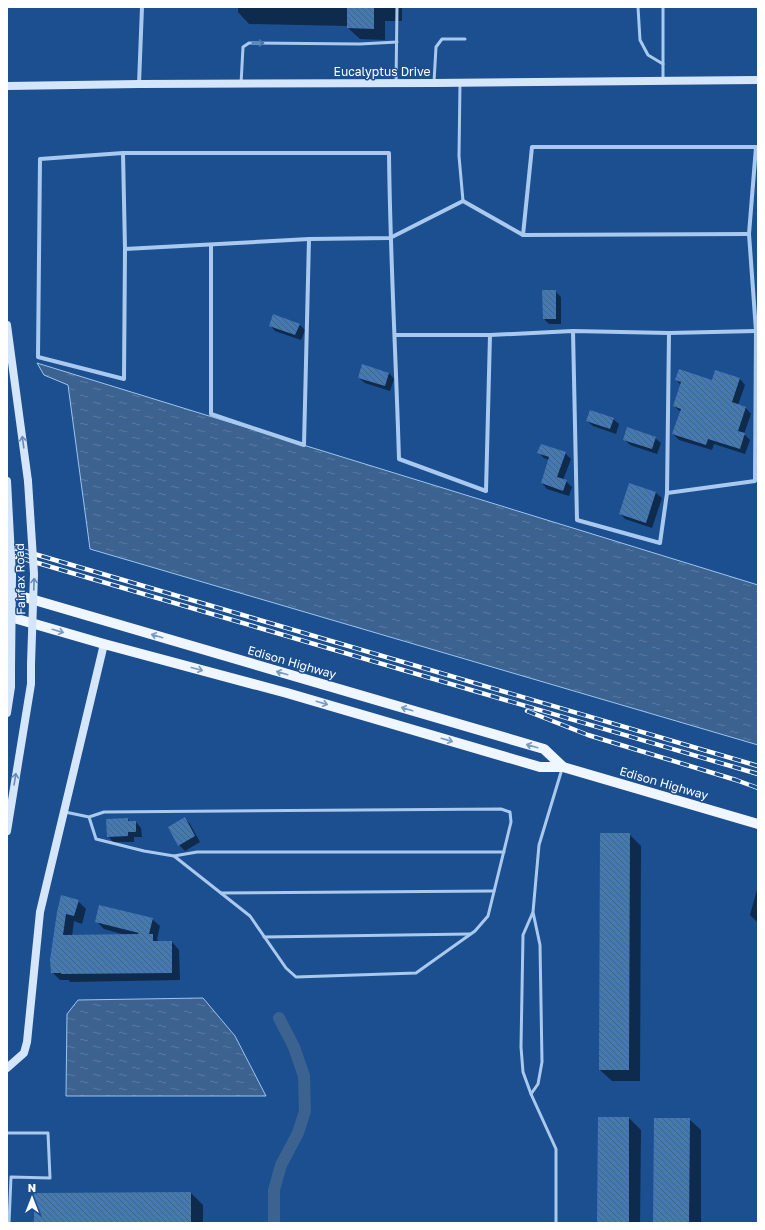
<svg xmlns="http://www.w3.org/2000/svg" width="765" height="1230" font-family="'Golos Text',sans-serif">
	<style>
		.water { fill: url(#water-ripples); stroke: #9cc4f0 }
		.shadow { fill: #0007 }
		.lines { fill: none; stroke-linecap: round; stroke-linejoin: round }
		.canal { stroke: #3c6290; stroke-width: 12 }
		.building { fill: url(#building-back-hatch) }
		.lane { stroke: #a9c9ee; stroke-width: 3 }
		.street { stroke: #a9c9ee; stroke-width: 4 }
		.secondary { stroke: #d6e6fa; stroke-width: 8 }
		.primary { stroke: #f0f6ff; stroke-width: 10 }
		.rail-casing { stroke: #fff; stroke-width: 4.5 }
		.rail { stroke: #1b4f8f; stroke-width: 3; stroke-dasharray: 9; stroke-linecap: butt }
		.secondary-bridge { stroke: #d6e6fa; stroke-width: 8 }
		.oneway { stroke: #4674ac }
		.oneway2 { stroke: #668bba }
		.oneway3 { stroke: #7b9ac1 }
		.labels { text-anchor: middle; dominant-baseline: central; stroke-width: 3; stroke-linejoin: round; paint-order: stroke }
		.street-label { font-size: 12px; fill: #fff; stroke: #1b4f8f }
	</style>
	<defs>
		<pattern id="water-ripples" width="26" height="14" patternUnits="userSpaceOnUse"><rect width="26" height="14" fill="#3c6290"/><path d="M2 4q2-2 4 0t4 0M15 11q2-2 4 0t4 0" fill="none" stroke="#597aa1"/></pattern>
		<pattern id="building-back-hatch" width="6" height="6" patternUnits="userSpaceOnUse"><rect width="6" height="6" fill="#4478b7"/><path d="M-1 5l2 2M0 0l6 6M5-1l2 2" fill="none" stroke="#486282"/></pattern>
	</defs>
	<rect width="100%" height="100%" fill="#1b4f8f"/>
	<g class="water">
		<path d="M 37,363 L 758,585 L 758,745 L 90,549 L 68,385 L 44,375 Z"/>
		<path d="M 203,998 L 235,1036 L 266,1096 L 66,1096 L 67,1014 L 78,1000 Z"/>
	</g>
	<g class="shadow">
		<path d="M 238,7 L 402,7 L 402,21 L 385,21 L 385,40 L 360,39 L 348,28 L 348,26 L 249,24 L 238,12 Z"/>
		<path d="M 555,291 L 561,297 L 561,324 L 549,324 L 544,319 Z"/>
		<path d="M 299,324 L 305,330 L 301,340 L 275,331 L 270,325 Z"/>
		<path d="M 716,371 L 740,379 L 745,385 L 738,405 L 746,408 L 751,414 L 744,434 L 750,440 L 745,454 L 714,444 L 712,450 L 679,440 L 673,434 L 681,412 L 674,406 L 681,385 L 676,380 L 713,381 Z"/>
		<path d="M 389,373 L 394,379 L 390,391 L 365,383 L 359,378 Z"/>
		<path d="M 613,419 L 619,424 L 616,434 L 593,426 L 587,421 Z"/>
		<path d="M 655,438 L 661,443 L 657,454 L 630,445 L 624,439 Z"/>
		<path d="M 539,453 L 565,453 L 571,459 L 563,480 L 566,481 L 572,487 L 569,496 L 547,489 L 542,483 L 549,460 L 544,458 Z"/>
		<path d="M 629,484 L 656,493 L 662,498 L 652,528 L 625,519 L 620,513 Z"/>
		<path d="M 185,818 L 190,824 L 200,842 L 185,851 L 179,845 Z"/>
		<path d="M 128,819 L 130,822 L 136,822 L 141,828 L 142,837 L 134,837 L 134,842 L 113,842 L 108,836 Z"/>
		<path d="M 629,834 L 641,846 L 640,1081 L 612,1081 L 600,1070 Z"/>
		<path d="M 758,886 L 758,923 L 750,915 Z"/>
		<path d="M 78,901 L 86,909 L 82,924 L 74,921 L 72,936 L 125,935 L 104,929 L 96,921 L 152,919 L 160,926 L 157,939 L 159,942 L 172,942 L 179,950 L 180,980 L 70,982 L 69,980 L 60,980 L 52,972 L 58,912 Z"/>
		<path d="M 629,1118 L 641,1130 L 640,1223 L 598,1223 Z"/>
		<path d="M 689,1119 L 701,1130 L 701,1223 L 654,1223 Z"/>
		<path d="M 191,1193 L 203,1205 L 203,1223 L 35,1223 Z"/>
	</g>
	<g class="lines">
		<path class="canal" d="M 274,1223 L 274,1190 L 281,1165 L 298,1133 L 305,1111 L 304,1076 L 294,1047 L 279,1018"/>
	</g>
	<g class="building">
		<path d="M 347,7 L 374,7 L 374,29 L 347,28 Z"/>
		<path d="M 542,290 L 556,290 L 556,319 L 543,319 Z"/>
		<path d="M 273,314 L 300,324 L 295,335 L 269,326 Z"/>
		<path d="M 362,364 L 389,373 L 385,386 L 358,378 Z"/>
		<path d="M 679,369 L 712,380 L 715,370 L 740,378 L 732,402 L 746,407 L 738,431 L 745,433 L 740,449 L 708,439 L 706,445 L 672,434 L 681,409 L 673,406 L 681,382 L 675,380 Z"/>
		<path d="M 590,410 L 614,418 L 610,429 L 586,421 Z"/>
		<path d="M 627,427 L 656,437 L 652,449 L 623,440 Z"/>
		<path d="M 541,444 L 566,452 L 557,477 L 567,480 L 563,491 L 541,483 L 549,457 L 537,453 Z"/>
		<path d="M 629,483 L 656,492 L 646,523 L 619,514 Z"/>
		<path d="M 185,817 L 195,836 L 178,846 L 168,827 Z"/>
		<path d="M 128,818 L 128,821 L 136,821 L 136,832 L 128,832 L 128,836 L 107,837 L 106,819 Z"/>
		<path d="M 600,833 L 630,833 L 629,1070 L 599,1070 Z"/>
		<path d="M 61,895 L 79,900 L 74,916 L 66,914 L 63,935 L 138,934 L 139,933 L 95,922 L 99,905 L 153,918 L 149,934 L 153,934 L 153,941 L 172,941 L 172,973 L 61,974 L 61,973 L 51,973 L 50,960 L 57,912 Z"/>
		<path d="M 598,1117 L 629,1117 L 629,1223 L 597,1223 Z"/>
		<path d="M 654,1118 L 690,1118 L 689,1223 L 653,1223 Z"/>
		<path d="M 191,1192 L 191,1223 L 34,1223 L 34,1193 Z"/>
	</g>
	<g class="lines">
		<g class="lane">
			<path d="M 638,7 L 640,40 L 648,55 L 663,64"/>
			<path d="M 663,7 L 663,79"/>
			<path d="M 434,82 L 436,47 L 442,39 L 465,39"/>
			<path d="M 396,83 L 397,7"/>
			<path d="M 460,83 L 459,156 L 463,201"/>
			<path d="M 241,84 L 243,47 L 249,43 L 360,44 L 397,42"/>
			<path d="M 65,812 L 89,817 L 104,812 L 501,809 L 510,812 L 511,822 L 488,916 L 475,931 L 416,973 L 296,977 L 286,968 L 250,916 L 174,856 L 144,851 L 96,839 L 89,817"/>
			<path d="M 174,856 L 197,852 L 504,852"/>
			<path d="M 221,893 L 494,891"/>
			<path d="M 533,912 L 540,945 L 542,1062 L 538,1084 L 531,1094 L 523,1072 L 521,1047 L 523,935 L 533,912 L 539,845 L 562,769"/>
			<path d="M 264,937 L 470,934"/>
			<path d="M 531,1094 L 556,1149 L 556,1223"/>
			<path d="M 7,1133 L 48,1133 L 50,1178 L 11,1177 L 9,1223"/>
		</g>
		<g class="street">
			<path d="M 139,84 L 142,7"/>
			<path d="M 123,153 L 125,249 L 124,379 L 38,357 L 40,159 L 123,153 L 389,153 C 390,255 396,357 399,459 L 486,491 L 490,335"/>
			<path d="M 523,235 L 532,147 L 758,147"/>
			<path d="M 211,245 L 211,414 L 304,445 L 309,239"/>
			<path d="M 125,249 L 309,239 L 390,238 L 463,201 L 523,235 L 749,234"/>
			<path d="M 573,331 L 577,520 L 660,543 L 667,493 L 669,333"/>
			<path d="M 395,335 L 490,335 L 573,331 L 669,333 L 756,331"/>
			<path d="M 667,493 L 755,481 L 756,331 L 749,234 L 756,147"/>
		</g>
		<g class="secondary">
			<path d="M 7,86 L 139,84 L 434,83 L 758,80"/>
			<path d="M 7,325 L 28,481"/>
			<path d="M 7,713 L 11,687 L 11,668"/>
			<path d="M 7,831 L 31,684 L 31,664"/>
			<path d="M 7,1068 L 24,1053 L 27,1042 L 40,912 L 104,644"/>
		</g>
		<g class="primary">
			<path d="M 7,592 L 544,749 L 563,767"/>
			<path d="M 7,616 L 104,644 L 287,693 L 540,767 L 563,767 L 758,824"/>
		</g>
		<defs>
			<g id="rail">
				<path d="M 7,546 L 758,766"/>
				<path d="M 7,554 L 758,774"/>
				<path d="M 527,711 L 588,735 L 736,780 L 758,788"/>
			</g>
		</defs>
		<use href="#rail" class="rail-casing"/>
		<use href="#rail" class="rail"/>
		<g class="secondary-bridge">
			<path d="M 7,481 L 12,575 L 11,668"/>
			<path d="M 28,481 L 34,574 L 31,664"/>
		</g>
	</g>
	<defs><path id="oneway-shaft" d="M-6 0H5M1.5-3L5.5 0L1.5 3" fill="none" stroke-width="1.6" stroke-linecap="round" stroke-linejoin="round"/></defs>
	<use class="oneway" href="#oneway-shaft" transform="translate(258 43)"/>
	<g class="oneway2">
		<use href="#oneway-shaft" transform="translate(23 442) rotate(-98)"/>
		<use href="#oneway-shaft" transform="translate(34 584) rotate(-88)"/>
		<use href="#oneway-shaft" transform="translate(15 779) rotate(-81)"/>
	</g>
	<g class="oneway3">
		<use href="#oneway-shaft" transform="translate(58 631) rotate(16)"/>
		<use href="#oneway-shaft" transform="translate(157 636) rotate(-164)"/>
		<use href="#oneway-shaft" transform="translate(197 669) rotate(15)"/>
		<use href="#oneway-shaft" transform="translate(282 673) rotate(-164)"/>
		<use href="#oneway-shaft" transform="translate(322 703) rotate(16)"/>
		<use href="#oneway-shaft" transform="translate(407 709) rotate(-164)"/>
		<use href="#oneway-shaft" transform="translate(447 740) rotate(16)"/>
		<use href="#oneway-shaft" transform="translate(532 746) rotate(-164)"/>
	</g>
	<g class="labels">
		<g class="street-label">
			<text x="382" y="71">Eucalyptus Drive</text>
			<text transform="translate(20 579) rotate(-91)">Fairfax Road</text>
			<text transform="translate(292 662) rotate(16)">Edison Highway</text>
			<text transform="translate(664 783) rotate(16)">Edison Highway</text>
		</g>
	</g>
	<rect width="765" height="1230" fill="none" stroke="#ffffff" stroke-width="16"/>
	<g transform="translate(32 1198)" stroke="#1b4f8f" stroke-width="3" paint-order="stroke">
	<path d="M0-3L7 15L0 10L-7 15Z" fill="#ffffff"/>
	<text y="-6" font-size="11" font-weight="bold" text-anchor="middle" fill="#ffffff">N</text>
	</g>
</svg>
